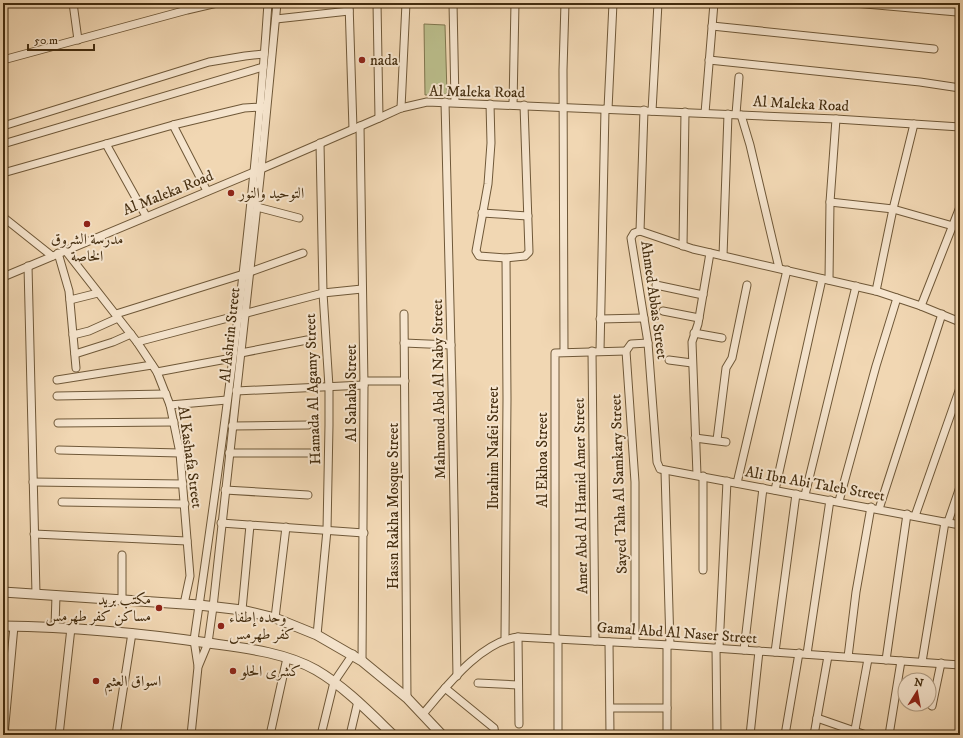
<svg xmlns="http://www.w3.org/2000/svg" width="963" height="738" font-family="'IM FELL DW Pica',Amiri,serif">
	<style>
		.grass { fill: #bbbe8c; stroke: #80764e }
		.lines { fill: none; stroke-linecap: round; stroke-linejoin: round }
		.minor-casing { stroke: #6f5838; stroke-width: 9 }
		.tertiary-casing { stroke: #6f5838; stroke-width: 11 }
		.minor { stroke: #f6e5ce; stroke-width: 7 }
		.tertiary { stroke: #f6e5ce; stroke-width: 9 }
		.poi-dot { fill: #8f2418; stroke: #f6e5ce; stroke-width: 1.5 }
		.labels { text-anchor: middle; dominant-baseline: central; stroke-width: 4; stroke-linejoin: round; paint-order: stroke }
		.poi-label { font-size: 15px; fill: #442d0f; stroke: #f6e5ce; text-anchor: start }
		.street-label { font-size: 15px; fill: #442d0f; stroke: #f6e5ce }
	</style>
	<rect width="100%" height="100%" fill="#f1d7b3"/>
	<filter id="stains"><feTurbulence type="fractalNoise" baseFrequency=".005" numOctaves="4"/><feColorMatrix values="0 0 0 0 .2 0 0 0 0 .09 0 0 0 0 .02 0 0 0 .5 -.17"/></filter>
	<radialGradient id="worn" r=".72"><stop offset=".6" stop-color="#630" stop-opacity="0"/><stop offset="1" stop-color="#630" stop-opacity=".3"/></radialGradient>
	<path class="grass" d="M 424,24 L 445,25 L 447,94 L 425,95 Z"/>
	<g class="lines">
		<defs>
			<g id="minor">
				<path d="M 73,3 L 78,40"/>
				<path d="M 349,3 L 353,129"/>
				<path d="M 377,3 L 379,118"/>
				<path d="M 453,3 L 455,102"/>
				<path d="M 854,3 L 957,12"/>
				<path d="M 276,19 L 349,11"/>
				<path d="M 712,26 L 934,49"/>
				<path d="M 3,60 L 187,10 L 217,3"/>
				<path d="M 709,60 L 920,82 L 960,88"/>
				<path d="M 445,102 L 452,388 L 457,676"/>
				<path d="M 490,104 L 491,143 L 488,184 L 476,251 L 479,256 L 506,258 L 525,256 L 529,252 L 524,105"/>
				<path d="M 513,105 L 515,3"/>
				<path d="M 401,108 L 406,3"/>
				<path d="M 608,109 L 613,3"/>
				<path d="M 652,111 L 658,3"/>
				<path d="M 705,113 L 714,3"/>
				<path d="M 736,114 L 739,77"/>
				<path d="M 741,115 L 750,145 L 779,268"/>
				<path d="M 173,125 L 207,191"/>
				<path d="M 3,126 L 209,62 L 245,56 L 264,54"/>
				<path d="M 360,126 L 364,385 L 362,661"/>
				<path d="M 3,144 L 263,67"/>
				<path d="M 106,144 L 146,216"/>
				<path d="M 3,173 L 173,125 L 244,108 L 263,107"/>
				<path d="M 830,202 L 893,209 L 953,226"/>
				<path d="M 257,207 L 299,218"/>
				<path d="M 482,213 L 528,216"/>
				<path d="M 3,217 L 52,256"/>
				<path d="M 640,231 L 634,233 L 631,238 L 648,343 L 657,462 L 660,469 L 960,525"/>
				<path d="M 640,231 L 693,249 L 876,291 L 921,306 L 960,322"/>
				<path d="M 640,231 L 644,110"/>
				<path d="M 683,246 L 685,112"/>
				<path d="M 65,250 L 137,342 L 157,372 L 170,405 L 180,453 L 190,576 L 184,604"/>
				<path d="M 58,253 L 69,291 L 76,368"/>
				<path d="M 723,256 L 728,114"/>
				<path d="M 28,266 L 36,594"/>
				<path d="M 3,277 L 261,169 L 379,118 L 401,108 L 427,102 L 836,119 L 960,127"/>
				<path d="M 829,280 L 830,202 L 836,119"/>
				<path d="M 656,285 L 703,295"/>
				<path d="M 876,291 L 893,209 L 914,124"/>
				<path d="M 70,300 L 98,293"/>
				<path d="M 921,306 L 960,207"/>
				<path d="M 663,311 L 699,318"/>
				<path d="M 116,314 L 250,272 L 303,253"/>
				<path d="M 404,314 L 407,698"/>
				<path d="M 600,319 L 644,318"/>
				<path d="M 694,333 L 722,338"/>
				<path d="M 73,335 L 89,331 L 118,318"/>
				<path d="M 137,342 L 323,293 L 362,289"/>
				<path d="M 404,343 L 451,345"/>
				<path d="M 592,351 L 595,641"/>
				<path d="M 600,351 L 605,109"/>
				<path d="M 564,352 L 563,70 L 565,3"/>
				<path d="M 241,353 L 307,340"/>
				<path d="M 75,354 L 113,342 L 131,334"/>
				<path d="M 669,360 L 692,363"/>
				<path d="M 157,372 L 232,358"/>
				<path d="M 57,380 L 152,365"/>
				<path d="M 364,381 L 405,381"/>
				<path d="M 236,391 L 364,385"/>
				<path d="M 57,396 L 166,394"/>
				<path d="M 170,405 L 227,400"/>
				<path d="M 58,423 L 174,422"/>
				<path d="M 232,426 L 308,425"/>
				<path d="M 695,438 L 726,442"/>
				<path d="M 717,440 L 726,368 L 732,358 L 747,285"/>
				<path d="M 59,450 L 180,453"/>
				<path d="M 229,453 L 310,453"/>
				<path d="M 665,471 L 670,645"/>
				<path d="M 697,475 L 692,342 L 698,324 L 710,253"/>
				<path d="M 703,476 L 703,570"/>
				<path d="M 33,482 L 183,484"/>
				<path d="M 737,483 L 787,270"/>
				<path d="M 225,490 L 308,495"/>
				<path d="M 775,490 L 822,279"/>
				<path d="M 805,495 L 856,286"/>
				<path d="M 839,501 L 876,366 L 897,298"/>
				<path d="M 62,502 L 185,504"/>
				<path d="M 879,509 L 942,314"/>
				<path d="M 915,516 L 960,388"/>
				<path d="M 948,522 L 960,487"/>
				<path d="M 221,523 L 364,533"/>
				<path d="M 34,534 L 187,541"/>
				<path d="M 122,555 L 122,599"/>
				<path d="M 242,610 L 250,525"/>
				<path d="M 275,618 L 286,527"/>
				<path d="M 55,627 L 56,595"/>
				<path d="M 317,635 L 327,530 L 329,425 L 329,387 L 323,293 L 320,143"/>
				<path d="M 518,637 L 519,724"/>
				<path d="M 505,638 L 507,399 L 506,258"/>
				<path d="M 555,639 L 555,353 L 626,351"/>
				<path d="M 558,639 L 558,735"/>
				<path d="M 609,642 L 610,735"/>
				<path d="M 635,643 L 635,482 L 626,351 L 631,344 L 648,343"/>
				<path d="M 716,648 L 717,735"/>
				<path d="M 719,648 L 727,481"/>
				<path d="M 744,650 L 763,488"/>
				<path d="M 775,652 L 796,494"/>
				<path d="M 807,654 L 830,500"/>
				<path d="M 848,657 L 856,592 L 871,507"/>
				<path d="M 886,660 L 907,514"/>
				<path d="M 922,662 L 945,522"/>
				<path d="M 198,666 L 194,640 C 225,429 254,216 268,3"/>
				<path d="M 478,683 L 518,685"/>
				<path d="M 445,688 L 494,728 L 495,735"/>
				<path d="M 932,706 L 941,663"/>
				<path d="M 611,708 L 667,708"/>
				<path d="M 423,714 C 447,686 480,642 518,637 L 670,645 L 960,665"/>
				<path d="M 817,718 L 866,735"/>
				<path d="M 4,735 L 14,626"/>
				<path d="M 59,735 L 71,628"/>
				<path d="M 116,735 L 132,633"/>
				<path d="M 191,735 L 198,667 L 208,643 L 213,607 L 261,169 L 277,3"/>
				<path d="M 270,735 L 287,658"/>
				<path d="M 321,735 L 334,682 L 353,654"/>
				<path d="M 350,735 L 358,701"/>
				<path d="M 667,735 L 667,645"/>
				<path d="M 750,735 L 759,651"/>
				<path d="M 785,735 L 799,653"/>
				<path d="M 814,735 L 828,656"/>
				<path d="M 854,735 L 868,659"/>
				<path d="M 889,735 L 901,661"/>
			</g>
			<g id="tertiary">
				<path d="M 3,592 L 199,605 L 242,610 L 275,618 L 317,635 L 362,661 L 407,698 L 442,735"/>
				<path d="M 3,626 C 72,627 140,633 208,643 C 244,648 284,652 316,670 C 345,687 369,712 393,735"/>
			</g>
		</defs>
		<use href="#minor" class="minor-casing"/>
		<use href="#tertiary" class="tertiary-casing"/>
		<use href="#minor" class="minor"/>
		<use href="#tertiary" class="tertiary"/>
	</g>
	<g class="poi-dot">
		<circle cx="362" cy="60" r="4"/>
		<circle cx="231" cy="193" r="4"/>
		<circle cx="87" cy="224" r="4"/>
		<circle cx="159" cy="608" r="4"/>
		<circle cx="221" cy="626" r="4"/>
		<circle cx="233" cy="671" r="4"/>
		<circle cx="96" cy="681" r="4"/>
	</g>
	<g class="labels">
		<g class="poi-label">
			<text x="370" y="60">nada</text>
			<text x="239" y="193">التوحيد والنور</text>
			<text x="87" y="239" text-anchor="middle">مدرسة الشروق<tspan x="87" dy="17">الخاصة</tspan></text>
			<text x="151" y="599" text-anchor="end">مكتب بريد<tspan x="151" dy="17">مساكن كفر طهرمس</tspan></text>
			<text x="229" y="617">وحده إطفاء<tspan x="229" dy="17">كفر طهرمس</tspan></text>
			<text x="241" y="671">كشرى الحلو</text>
			<text x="104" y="681">اسواق العثيم</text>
		</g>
		<g class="street-label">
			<text transform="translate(477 92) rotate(1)">Al Maleka Road</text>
			<text transform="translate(801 104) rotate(3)">Al Maleka Road</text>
			<text transform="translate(168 193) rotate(-22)">Al Maleka Road</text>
			<text transform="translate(654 300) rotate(82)">Ahmed Abbas Street</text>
			<text transform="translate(230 335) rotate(-84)">Al Ashrin Street</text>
			<text transform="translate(313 389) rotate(-92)">Hamada Al Agamy Street</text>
			<text transform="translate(439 389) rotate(-91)">Mahmoud Abd Al Naby Street</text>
			<text transform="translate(351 393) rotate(-90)">Al Sahaba Street</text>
			<text transform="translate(493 448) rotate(-90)">Ibrahim Nafei Street</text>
			<text transform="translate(190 457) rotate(82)">Al Kashafa Street</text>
			<text transform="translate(542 460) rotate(-90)">Al Ekhoa Street</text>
			<text transform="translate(619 484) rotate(-92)">Sayed Taha Al Samkary Street</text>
			<text transform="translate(815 484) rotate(10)">Ali Ibn Abi Taleb Street</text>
			<text transform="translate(581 496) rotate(-91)">Amer Abd Al Hamid Amer Street</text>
			<text transform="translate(393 506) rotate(-90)">Hassn Rakha Mosque Street</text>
			<text transform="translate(677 633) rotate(4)">Gamal Abd Al Naser Street</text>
		</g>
	</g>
	<rect width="963" height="738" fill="none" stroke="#f1d7b3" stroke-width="16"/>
	<rect x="4" y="4" width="955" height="730" fill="none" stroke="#442d0f" stroke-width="2"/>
	<rect x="8" y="8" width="947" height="722" fill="none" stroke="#442d0f"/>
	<g transform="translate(917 692) rotate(11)"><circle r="19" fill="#f6e5ce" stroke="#af9b82"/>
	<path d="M0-3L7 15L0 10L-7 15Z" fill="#8f2418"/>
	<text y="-6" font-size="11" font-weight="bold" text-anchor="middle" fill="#442d0f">N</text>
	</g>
	<path d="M28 44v6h66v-6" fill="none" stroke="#442d0f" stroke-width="2"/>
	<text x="34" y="44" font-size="12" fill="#442d0f" stroke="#f6e5ce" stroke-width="3" paint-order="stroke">50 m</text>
	<rect width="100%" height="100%" filter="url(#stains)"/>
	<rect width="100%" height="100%" fill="url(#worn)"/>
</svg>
